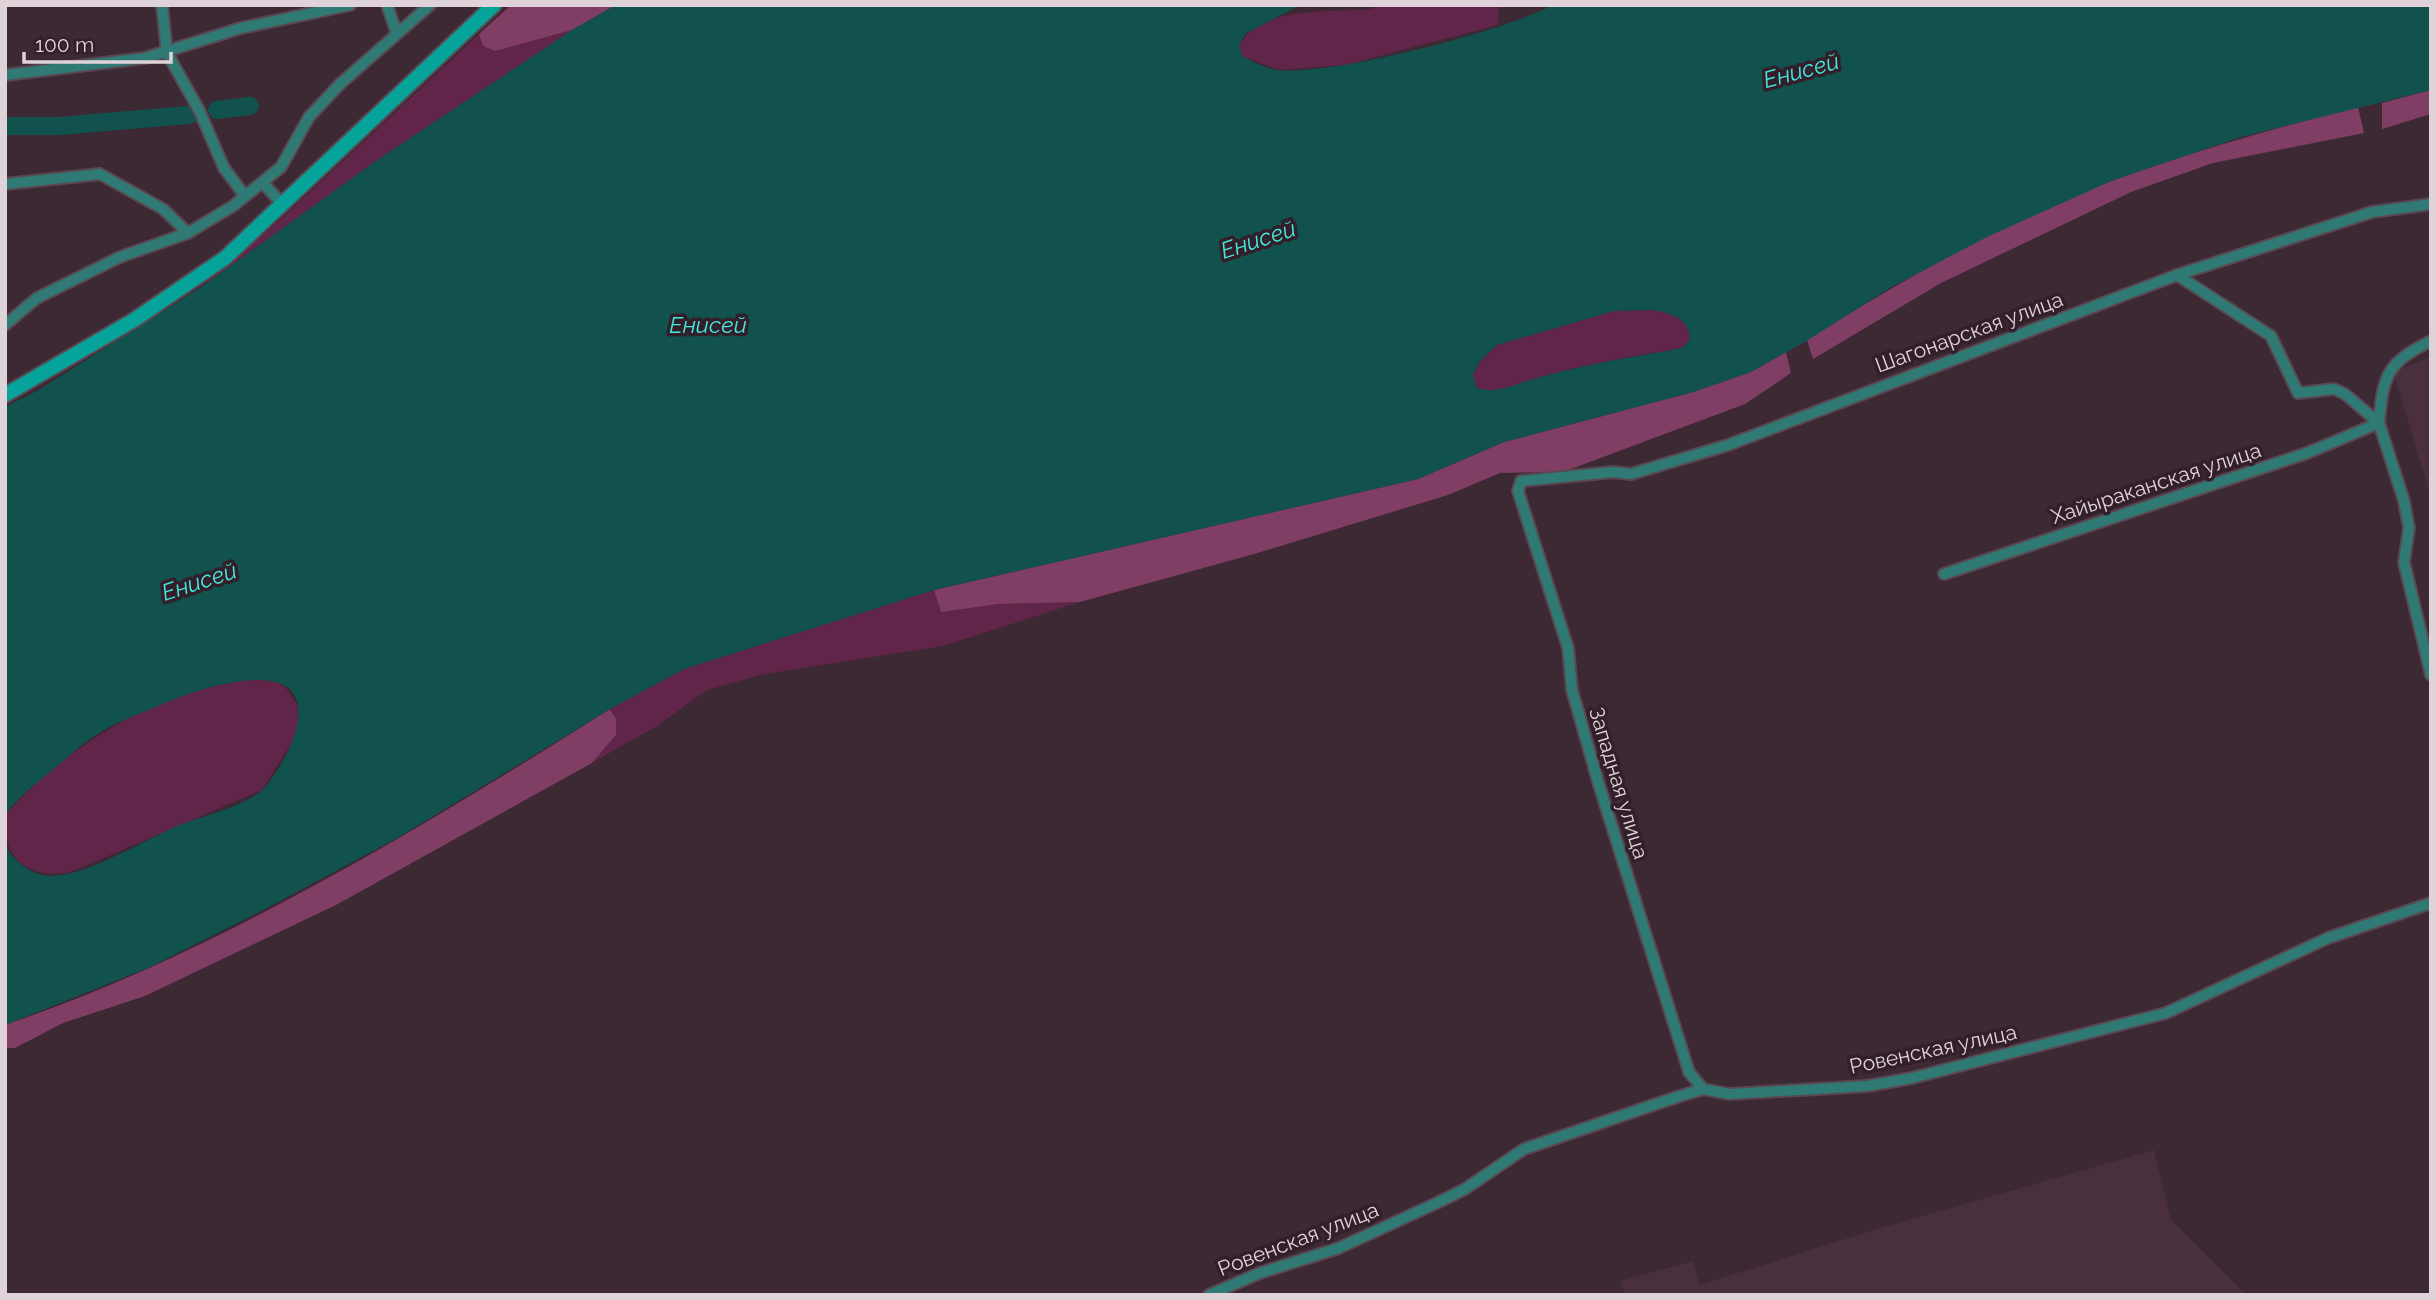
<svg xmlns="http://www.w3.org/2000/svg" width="2436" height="1300" font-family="Raleway,sans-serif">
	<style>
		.built { fill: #4a303e }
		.green { fill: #602548 }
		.forest { fill: #813e65 }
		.water { fill: #12524e; fill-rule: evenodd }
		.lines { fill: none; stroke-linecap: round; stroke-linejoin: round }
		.river { stroke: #12524e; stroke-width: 18 }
		.street-casing { stroke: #594851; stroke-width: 14 }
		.secondary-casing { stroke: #594851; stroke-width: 18 }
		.street { stroke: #2f7a74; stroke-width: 10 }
		.secondary { stroke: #06a39b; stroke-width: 14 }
		.labels { text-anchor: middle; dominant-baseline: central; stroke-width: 7; stroke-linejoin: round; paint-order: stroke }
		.street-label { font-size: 21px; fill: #dfd3d9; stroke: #321f29 }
		.water-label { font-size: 23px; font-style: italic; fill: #42eade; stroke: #321f29 }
	</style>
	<rect width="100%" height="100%" fill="#3c2933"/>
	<g class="built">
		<path d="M 2431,357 L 2431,497 L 2393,372 Z"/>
		<path d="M 2154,1150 L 2171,1220 L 2246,1295 L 1625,1295 L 1620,1281 L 1693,1261 L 1700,1285 L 1880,1228 Z"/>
	</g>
	<g class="green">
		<path d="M 1384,5 L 1499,5 L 1498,25 L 1345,65 L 1278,70 L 1243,57 L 1239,46 C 1260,5 1330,13 1370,9 Z"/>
		<path d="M 572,30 L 373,163 L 200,288 L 281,219 L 479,34 L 483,46 L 495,51 Z"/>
		<path d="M 1653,310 C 1672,314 1690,318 1690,340 L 1682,348 C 1629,357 1578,365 1528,381 C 1511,386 1492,395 1476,387 L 1473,375 L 1480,361 L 1497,345 L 1614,311 Z"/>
		<path d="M 934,590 L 941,611 L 998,604 L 1080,602 L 943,646 L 765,674 L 707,690 L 657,726 L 592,763 L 616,735 L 616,719 L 610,709 L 684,669 Z"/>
		<path d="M 256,679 L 279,683 L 286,688 L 298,706 L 299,722 L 293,741 L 262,790 L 71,872 C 30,880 0,860 6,814 C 71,742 159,690 256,679 Z"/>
	</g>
	<g class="forest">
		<path d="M 511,5 L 616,5 L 572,30 L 495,51 L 483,46 L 479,34 Z"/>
		<path d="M 2431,90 L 2431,114 L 2382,129 L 2382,103 Z"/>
		<path d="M 2358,107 L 2364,133 L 2213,163 L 2131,192 L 1941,283 L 1813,359 L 1807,340 C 1904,279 2006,220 2114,180 C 2194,151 2275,128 2358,107 Z"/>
		<path d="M 1786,352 L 1791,373 L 1745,404 L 1563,472 L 1500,473 L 1448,495 L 1254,554 L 1080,602 L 998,604 L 941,612 L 934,590 L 1418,479 L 1504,442 L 1693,392 L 1751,372 Z"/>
		<path d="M 610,709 L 616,719 L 616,735 L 592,763 L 336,905 L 145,996 L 63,1023 L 15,1048 L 5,1048 L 5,1025 C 216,953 422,828 610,709 Z"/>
	</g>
	<path class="water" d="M 616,5 L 1300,5 L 1245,34 L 1239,46 L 1243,57 C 1254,62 1266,69 1278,70 C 1331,76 1505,31 1553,5 L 2431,5 L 2431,90 L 2241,137 L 2111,181 L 1987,237 L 1890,288 L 1808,340 L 1751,372 L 1693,392 L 1504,442 L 1418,479 L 934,590 L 684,669 L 610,709 L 399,837 L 263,910 L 148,968 L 5,1025 L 5,846 C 16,862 31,876 52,876 C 86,876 143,841 175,827 C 199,817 244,807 262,790 C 283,770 324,695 276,682 C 245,674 192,691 163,704 C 139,714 113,723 91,738 C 77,748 64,761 50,772 C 34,785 16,799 5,816 L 5,407 L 37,391 L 200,288 L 373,163 L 572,30 ZM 1653,310 C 1672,314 1690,318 1690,340 L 1682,348 C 1629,358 1578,365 1527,381 C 1511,386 1492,395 1476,387 L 1473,374 L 1480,361 L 1497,345 L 1614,311 Z"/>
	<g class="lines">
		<g class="river">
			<path d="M 217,110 L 250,106"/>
			<path d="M 5,126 L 59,126 L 189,115"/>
		</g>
		<defs>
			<g id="street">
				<path d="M 162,5 L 167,53 L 199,110 L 224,168 L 245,196"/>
				<path d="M 387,5 L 397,34"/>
				<path d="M 5,75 L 145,58 L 241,28 L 350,5"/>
				<path d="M 263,183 L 283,205"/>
				<path d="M 5,184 L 100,174 L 163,209 L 188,233"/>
				<path d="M 2177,275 L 2271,336 L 2298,393 L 2334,389 L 2345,394 L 2379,423 L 2404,501 L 2409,528 L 2404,562 L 2431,675"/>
				<path d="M 5,325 L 37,298 L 120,257 L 188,233 L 233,206 L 281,167 L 309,117 L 340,84 L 430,5"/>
				<path d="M 1944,574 L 2307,453 L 2379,423 C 2383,376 2386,363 2431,341"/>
				<path d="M 1703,1089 L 1689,1072 L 1599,785 L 1572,690 L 1568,648 L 1518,491 L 1521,481 L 1613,472 L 1631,474 L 1728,445 L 2177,275 L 2372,212 L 2431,204"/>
				<path d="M 1209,1295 L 1260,1273 L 1339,1248 L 1441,1201 L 1465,1189 L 1524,1149 L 1674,1098 L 1703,1089 L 1729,1094 L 1867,1086 L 1912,1078 L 2166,1013 L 2328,938 L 2431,903"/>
			</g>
			<path id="secondary" d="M 5,395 L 134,320 L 225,258 L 494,5"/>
		</defs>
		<use href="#street" class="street-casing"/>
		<use href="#secondary" class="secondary-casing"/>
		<use href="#street" class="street"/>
		<use href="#secondary" class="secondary"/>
	</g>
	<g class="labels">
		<g class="street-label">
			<text transform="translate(1969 332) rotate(-20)">Шагонарская улица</text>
			<text transform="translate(2156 483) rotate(-18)">Хайыраканская улица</text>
			<text transform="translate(1619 783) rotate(73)">Западная улица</text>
			<text transform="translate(1933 1049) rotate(-12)">Ровенская улица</text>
			<text transform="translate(1298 1239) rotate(-21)">Ровенская улица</text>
		</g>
		<g class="water-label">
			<text transform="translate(1801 70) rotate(-15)">Енисей</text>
			<text transform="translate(1258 239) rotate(-18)">Енисей</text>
			<text x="708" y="324">Енисей</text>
			<text transform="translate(199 581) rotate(-18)">Енисей</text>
		</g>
	</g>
	<rect width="2436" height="1300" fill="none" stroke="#dfd3d9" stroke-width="14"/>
	<path d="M24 52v10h147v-10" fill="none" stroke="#dfd3d9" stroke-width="3.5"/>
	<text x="35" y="52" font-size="21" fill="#dfd3d9" stroke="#321f29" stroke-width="5" paint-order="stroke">100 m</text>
</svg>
